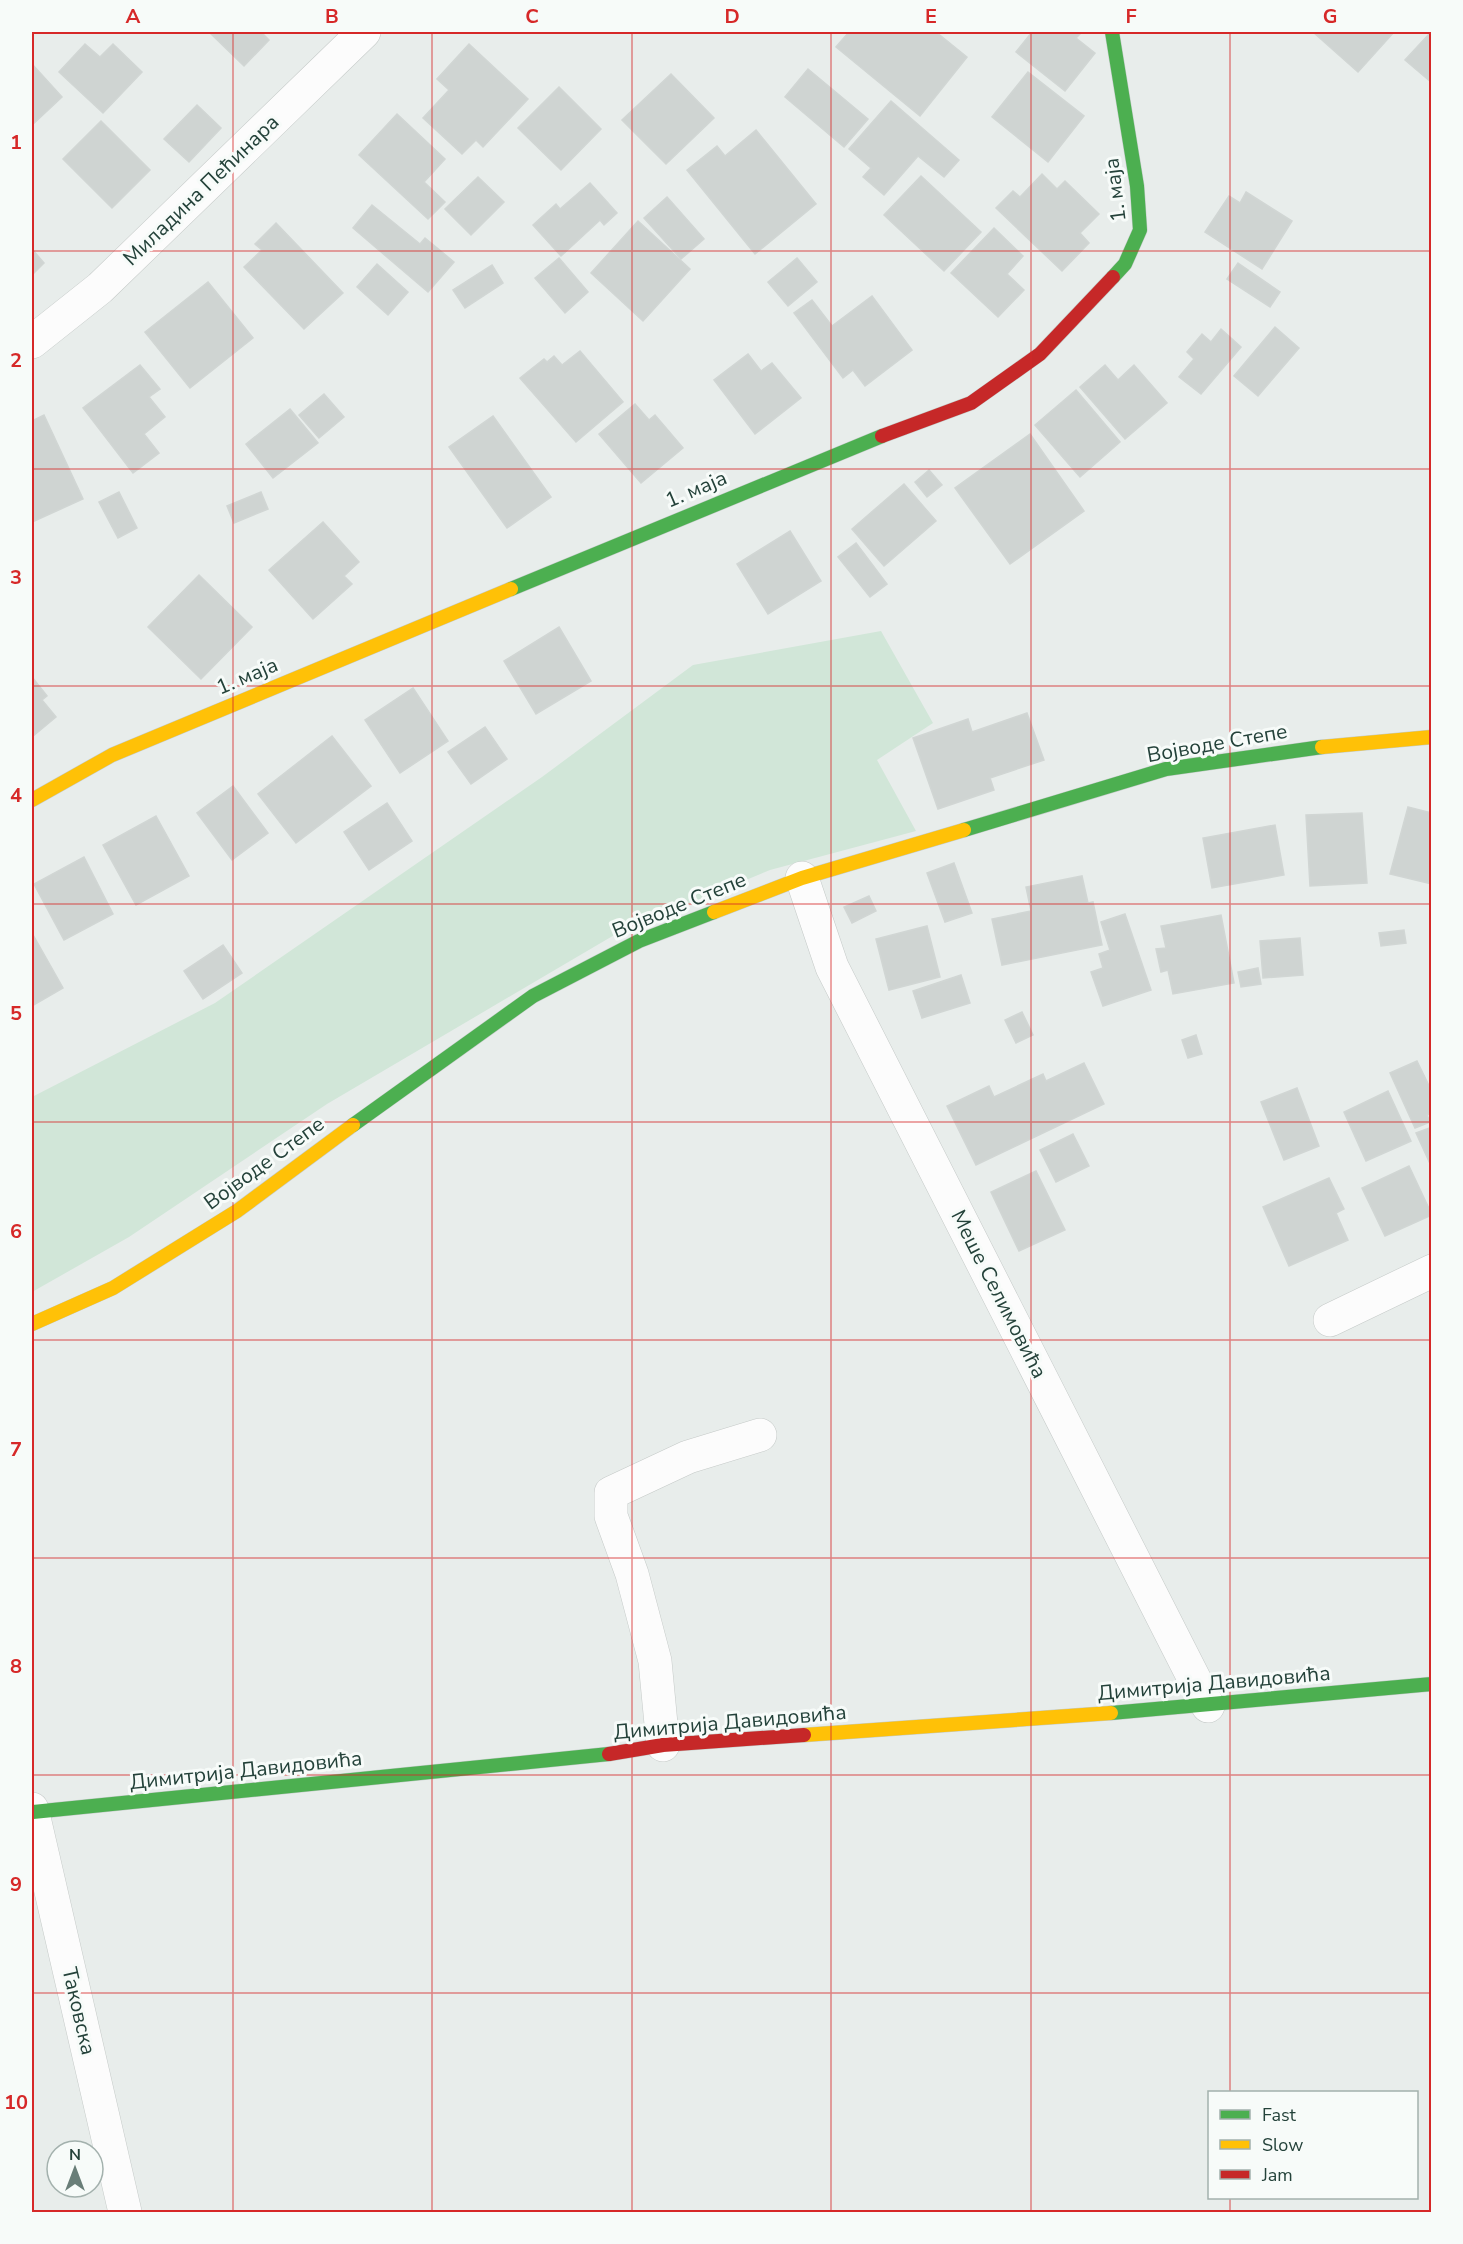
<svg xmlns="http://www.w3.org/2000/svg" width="1463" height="2244" font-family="'Nunito Sans',sans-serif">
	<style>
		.green { fill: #d1e6d8 }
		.building { fill: #cfd4d2; stroke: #d1d6d4; stroke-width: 1.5 }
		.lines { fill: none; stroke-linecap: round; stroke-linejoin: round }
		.street-casing { stroke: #c5cac8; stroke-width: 34 }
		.fast-casing { stroke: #c3cbc8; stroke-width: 15 }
		.slow-casing { stroke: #c3cbc8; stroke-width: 15 }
		.jam-casing { stroke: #c3cbc8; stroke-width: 15 }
		.street { stroke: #fcfcfc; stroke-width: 33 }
		.fast { stroke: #4caf50; stroke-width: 14 }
		.slow { stroke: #ffc107; stroke-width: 14 }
		.jam { stroke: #c62828; stroke-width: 14 }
		.grid { fill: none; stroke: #d62828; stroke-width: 1.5; stroke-opacity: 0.55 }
		.labels { text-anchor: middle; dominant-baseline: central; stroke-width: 6; stroke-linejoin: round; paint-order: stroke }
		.street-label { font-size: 21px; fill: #24423a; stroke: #f7fbf9 }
		.neatline { fill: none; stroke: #d62828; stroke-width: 2 }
		.grid-label { font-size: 20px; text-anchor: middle; font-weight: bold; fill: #d62828 }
	</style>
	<rect width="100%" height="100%" fill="#e8edeb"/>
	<path class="green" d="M 881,631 L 933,723 L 877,760 L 916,831 L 770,870 L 616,934 L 327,1104 L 129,1237 L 32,1292 L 32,1097 L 215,1003 L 542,777 L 693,665 Z"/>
	<g class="building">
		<path d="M 212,32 L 261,32 L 269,40 L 244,66 L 210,33 Z"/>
		<path d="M 849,32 L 936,32 L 967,57 L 920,116 L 836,47 Z"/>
		<path d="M 1032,32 L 1079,32 L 1081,33 L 1076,38 L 1095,53 L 1065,91 L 1016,52 Z"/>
		<path d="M 1313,32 L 1394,32 L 1358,72 Z"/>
		<path d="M 1431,32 L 1432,32 L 1432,83 L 1405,60 Z"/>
		<path d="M 85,44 L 100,57 L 113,44 L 142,72 L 103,113 L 59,72 Z"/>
		<path d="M 469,44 L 528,99 L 483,147 L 476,140 L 462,154 L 423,118 L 449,90 L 437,79 Z"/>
		<path d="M 32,64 L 62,97 L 32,125 Z"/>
		<path d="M 808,69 L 868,119 L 844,147 L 785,97 Z"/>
		<path d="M 1028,72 L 1084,116 L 1048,162 L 992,117 Z"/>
		<path d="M 671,74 L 714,118 L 666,164 L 622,120 Z"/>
		<path d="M 559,87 L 601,129 L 561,170 L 518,128 Z"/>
		<path d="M 891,101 L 959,160 L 944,177 L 918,156 L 884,195 L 863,177 L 871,168 L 849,149 Z"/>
		<path d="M 197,105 L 221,128 L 189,162 L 164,139 Z"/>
		<path d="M 397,114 L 445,159 L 424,182 L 445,202 L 428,219 L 359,155 Z"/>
		<path d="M 101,121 L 150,170 L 112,208 L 63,159 Z"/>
		<path d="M 756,130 L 816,204 L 755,254 L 687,170 L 717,146 L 725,156 Z"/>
		<path d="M 1042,174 L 1057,189 L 1065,181 L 1099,214 L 1080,233 L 1089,243 L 1062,271 L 996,208 L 1013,191 L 1020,197 Z"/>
		<path d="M 921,176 L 981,232 L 944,271 L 884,215 Z"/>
		<path d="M 478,177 L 504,202 L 471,235 L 445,209 Z"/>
		<path d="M 590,183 L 617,213 L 604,225 L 600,220 L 561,256 L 533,225 L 556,204 L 560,209 Z"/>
		<path d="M 1246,192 L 1292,221 L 1262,269 L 1205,232 L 1229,196 L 1240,203 Z"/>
		<path d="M 667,197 L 704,239 L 681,259 L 644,218 Z"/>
		<path d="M 372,205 L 420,244 L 425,238 L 454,262 L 428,292 L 353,228 Z"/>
		<path d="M 638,221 L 690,269 L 643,321 L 591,273 Z"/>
		<path d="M 276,223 L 343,293 L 304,329 L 244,267 L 262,250 L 255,244 Z"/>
		<path d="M 994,228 L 1023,256 L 1007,274 L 1024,290 L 998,317 L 951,273 Z"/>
		<path d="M 32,249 L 44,263 L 32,275 Z"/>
		<path d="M 559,258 L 588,292 L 565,313 L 535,278 Z"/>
		<path d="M 797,258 L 817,282 L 788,306 L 768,282 Z"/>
		<path d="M 1238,263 L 1280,292 L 1270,307 L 1227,279 Z"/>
		<path d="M 377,264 L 408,292 L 388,315 L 357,287 Z"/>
		<path d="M 492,265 L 503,283 L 465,308 L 453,290 Z"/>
		<path d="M 208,282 L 253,338 L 190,388 L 145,332 Z"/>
		<path d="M 872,296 L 912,350 L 865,386 L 853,370 L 843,378 L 794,313 L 812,300 L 832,326 Z"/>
		<path d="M 1275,327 L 1299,348 L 1258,396 L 1234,376 Z"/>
		<path d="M 1221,329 L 1241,347 L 1201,394 L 1179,377 L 1194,359 L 1187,352 L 1202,334 L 1211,342 Z"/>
		<path d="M 580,351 L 623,402 L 576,442 L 520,378 L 544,359 L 547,362 L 554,356 L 562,365 Z"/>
		<path d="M 748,354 L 761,371 L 772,363 L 801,398 L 755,434 L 714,380 Z"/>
		<path d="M 140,365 L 160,389 L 149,397 L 165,417 L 144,434 L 159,453 L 133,473 L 83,408 Z"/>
		<path d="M 1105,365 L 1118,380 L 1134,365 L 1167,403 L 1125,439 L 1080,387 Z"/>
		<path d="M 1076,390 L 1120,442 L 1080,477 L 1035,425 Z"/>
		<path d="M 324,394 L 344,417 L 319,438 L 299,415 Z"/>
		<path d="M 635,404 L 649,420 L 655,415 L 683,448 L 641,483 L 599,434 Z"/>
		<path d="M 290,409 L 318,443 L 273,478 L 246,444 Z"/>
		<path d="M 44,415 L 83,499 L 32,522 L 32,421 Z"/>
		<path d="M 493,416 L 551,497 L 507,528 L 449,447 Z"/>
		<path d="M 1030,434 L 1084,511 L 1010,564 L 955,488 Z"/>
		<path d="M 929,470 L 942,485 L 927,497 L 915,482 Z"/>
		<path d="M 904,484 L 936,521 L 884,566 L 852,529 Z"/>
		<path d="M 119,492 L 137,528 L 118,538 L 99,502 Z"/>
		<path d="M 261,492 L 268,509 L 234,523 L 227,506 Z"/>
		<path d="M 323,522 L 359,562 L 344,576 L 352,584 L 313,619 L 269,570 Z"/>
		<path d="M 790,531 L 821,581 L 768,614 L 737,564 Z"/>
		<path d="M 856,543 L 887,584 L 870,597 L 838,557 Z"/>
		<path d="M 199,575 L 252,627 L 201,679 L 148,627 Z"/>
		<path d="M 559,627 L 591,681 L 536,714 L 504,661 Z"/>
		<path d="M 32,677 L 47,696 L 42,700 L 56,717 L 32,737 Z"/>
		<path d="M 413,688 L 448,741 L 400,773 L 365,720 Z"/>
		<path d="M 1027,713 L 1044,760 L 990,778 L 994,790 L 938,809 L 913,738 L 968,719 L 972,732 Z"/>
		<path d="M 485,727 L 507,759 L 471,784 L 448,752 Z"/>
		<path d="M 332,736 L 371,786 L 296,843 L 258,794 Z"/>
		<path d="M 233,786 L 268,833 L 232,860 L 197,813 Z"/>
		<path d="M 387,803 L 412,841 L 369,870 L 344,832 Z"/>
		<path d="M 1408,807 L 1432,813 L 1432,884 L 1390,874 Z"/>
		<path d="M 1362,813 L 1367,883 L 1310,886 L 1306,815 Z"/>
		<path d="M 156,816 L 189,876 L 136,905 L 103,845 Z"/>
		<path d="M 1275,825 L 1284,875 L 1212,888 L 1203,838 Z"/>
		<path d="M 84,857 L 113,914 L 64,940 L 34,884 Z"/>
		<path d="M 954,863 L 972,913 L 945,922 L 927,873 Z"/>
		<path d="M 1082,876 L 1088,903 L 1093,902 L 1102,945 L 1002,965 L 992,919 L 1031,911 L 1026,887 Z"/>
		<path d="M 869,896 L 876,911 L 852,923 L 844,907 Z"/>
		<path d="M 1125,914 L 1151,990 L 1103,1006 L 1091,972 L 1103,968 L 1099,954 L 1110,950 L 1101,922 Z"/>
		<path d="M 1221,915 L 1234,983 L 1173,994 L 1168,970 L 1161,972 L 1156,949 L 1166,948 L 1161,926 Z"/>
		<path d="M 927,926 L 940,977 L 889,990 L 876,939 Z"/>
		<path d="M 1404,930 L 1406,943 L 1381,946 L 1379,933 Z"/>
		<path d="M 32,933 L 63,988 L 32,1006 Z"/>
		<path d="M 1300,938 L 1303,975 L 1263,978 L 1260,941 Z"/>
		<path d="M 223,945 L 242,973 L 203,999 L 184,971 Z"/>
		<path d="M 1258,968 L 1261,984 L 1241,987 L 1238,972 Z"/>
		<path d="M 961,975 L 970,1003 L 922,1018 L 913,991 Z"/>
		<path d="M 1022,1012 L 1033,1035 L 1016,1043 L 1005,1020 Z"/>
		<path d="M 1196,1035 L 1202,1054 L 1188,1058 L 1182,1040 Z"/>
		<path d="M 1417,1061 L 1432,1092 L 1432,1113 L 1427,1115 L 1430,1122 L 1415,1128 L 1390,1073 Z"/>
		<path d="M 1084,1063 L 1104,1104 L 976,1165 L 947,1106 L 989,1086 L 994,1097 L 1043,1074 L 1046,1081 Z"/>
		<path d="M 1297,1088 L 1319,1146 L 1284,1160 L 1261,1102 Z"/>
		<path d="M 1388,1091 L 1411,1141 L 1366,1161 L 1344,1112 Z"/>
		<path d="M 1432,1127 L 1432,1168 L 1416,1133 Z"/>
		<path d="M 1073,1134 L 1089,1166 L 1056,1182 L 1040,1150 Z"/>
		<path d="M 1409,1166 L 1432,1215 L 1385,1236 L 1362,1188 Z"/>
		<path d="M 1036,1171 L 1065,1230 L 1019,1251 L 991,1192 Z"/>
		<path d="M 1329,1178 L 1344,1209 L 1336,1213 L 1348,1240 L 1289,1266 L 1263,1207 Z"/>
	</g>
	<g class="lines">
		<defs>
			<g id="street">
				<path d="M 32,342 L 100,288 L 364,32"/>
				<path d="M 802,878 L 832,967 L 1208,1706"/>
				<path d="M 1330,1320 L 1432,1271"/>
				<path d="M 663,1745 L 655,1661 L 632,1574 L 611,1516 L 611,1493 L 688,1457 L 760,1435"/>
				<path d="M 32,1809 L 125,2212"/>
			</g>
			<g id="fast">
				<path d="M 1112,32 L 1137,186 L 1140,230 L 1125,264 L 1113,277"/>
				<path d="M 511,589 L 882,436"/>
				<path d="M 964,830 L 1166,769 L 1322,747"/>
				<path d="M 353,1125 L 533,996 L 639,941 L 714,912"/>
				<path d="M 1111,1713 L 1432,1684"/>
				<path d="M 33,1812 L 609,1754"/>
			</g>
			<g id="slow">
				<path d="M 1322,747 L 1432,737"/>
				<path d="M 32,800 L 112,755 L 511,589"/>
				<path d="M 714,912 L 802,878 L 964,830"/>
				<path d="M 32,1324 L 113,1288 L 237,1211 L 353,1125"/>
				<path d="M 804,1735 L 1111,1713"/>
			</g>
			<g id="jam">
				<path d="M 882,436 L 971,403 L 1040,354 L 1113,277"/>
				<path d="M 609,1754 L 663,1745 L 804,1735"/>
			</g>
		</defs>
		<use href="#street" class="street-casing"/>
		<use href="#fast" class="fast-casing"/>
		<use href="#slow" class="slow-casing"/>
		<use href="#jam" class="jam-casing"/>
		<use href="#street" class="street"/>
		<use href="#fast" class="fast"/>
		<use href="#slow" class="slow"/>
		<use href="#jam" class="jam"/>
	</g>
	<path class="grid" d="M 233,32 L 233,2212M 432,32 L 432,2212M 632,32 L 632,2212M 831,32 L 831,2212M 1031,32 L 1031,2212M 1230,32 L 1230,2092M 32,251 L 1432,251M 32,469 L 1432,469M 32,686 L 1432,686M 32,904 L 1432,904M 32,1122 L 1432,1122M 32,1340 L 1432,1340M 32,1558 L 1432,1558M 32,1775 L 1432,1775M 32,1993 L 1432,1993M 1230,2198 L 1230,2212"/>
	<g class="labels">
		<g class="street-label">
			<text transform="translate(201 190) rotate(-44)">Миладина Пећинара</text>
			<text transform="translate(1115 190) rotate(-97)">1. маја</text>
			<text transform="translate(696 489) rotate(-23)">1. маја</text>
			<text transform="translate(247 676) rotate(-23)">1. маја</text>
			<text transform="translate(1217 743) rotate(-10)">Војводе Степе</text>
			<text transform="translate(679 905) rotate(-22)">Војводе Степе</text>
			<text transform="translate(264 1163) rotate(-36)">Војводе Степе</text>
			<text transform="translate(999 1294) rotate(63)">Меше Селимовића</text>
			<text transform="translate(1214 1683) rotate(-5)">Димитрија Давидовића</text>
			<text transform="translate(730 1722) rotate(-5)">Димитрија Давидовића</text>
			<text transform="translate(246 1770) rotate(-6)">Димитрија Давидовића</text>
			<text transform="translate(79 2011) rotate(77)">Таковска</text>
		</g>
	</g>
	<rect width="1463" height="2244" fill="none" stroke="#f7fbf9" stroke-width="66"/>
	<rect x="1208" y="2091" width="210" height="108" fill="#f7fbf9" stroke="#a3b1ad" stroke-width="1.5"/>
	<rect x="1220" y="2110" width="30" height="9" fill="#4caf50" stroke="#a3b1ad" stroke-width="1.5"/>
	<text x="1262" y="2121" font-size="18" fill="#24423a">Fast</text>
	<rect x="1220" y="2140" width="30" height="9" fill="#ffc107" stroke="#a3b1ad" stroke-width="1.5"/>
	<text x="1262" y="2151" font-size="18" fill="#24423a">Slow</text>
	<rect x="1220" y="2170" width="30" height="9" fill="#c62828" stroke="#a3b1ad" stroke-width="1.5"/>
	<text x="1262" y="2181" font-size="18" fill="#24423a">Jam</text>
	<g transform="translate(75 2169)"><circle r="28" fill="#f7fbf9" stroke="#a3b1ad" stroke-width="1.5"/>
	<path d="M0-4.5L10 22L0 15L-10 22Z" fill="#697e78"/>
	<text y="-9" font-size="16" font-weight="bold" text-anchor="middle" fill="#24423a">N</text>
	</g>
	<rect x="33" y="33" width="1397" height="2178" class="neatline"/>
	<g class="grid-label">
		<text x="133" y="23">A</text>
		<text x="332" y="23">B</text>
		<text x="532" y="23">C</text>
		<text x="732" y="23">D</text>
		<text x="931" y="23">E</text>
		<text x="1131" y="23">F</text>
		<text x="1330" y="23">G</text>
		<text x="16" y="149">1</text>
		<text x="16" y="367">2</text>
		<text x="16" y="584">3</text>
		<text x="16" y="802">4</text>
		<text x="16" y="1020">5</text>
		<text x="16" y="1238">6</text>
		<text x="16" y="1456">7</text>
		<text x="16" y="1673">8</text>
		<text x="16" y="1891">9</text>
		<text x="16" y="2109">10</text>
	</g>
</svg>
